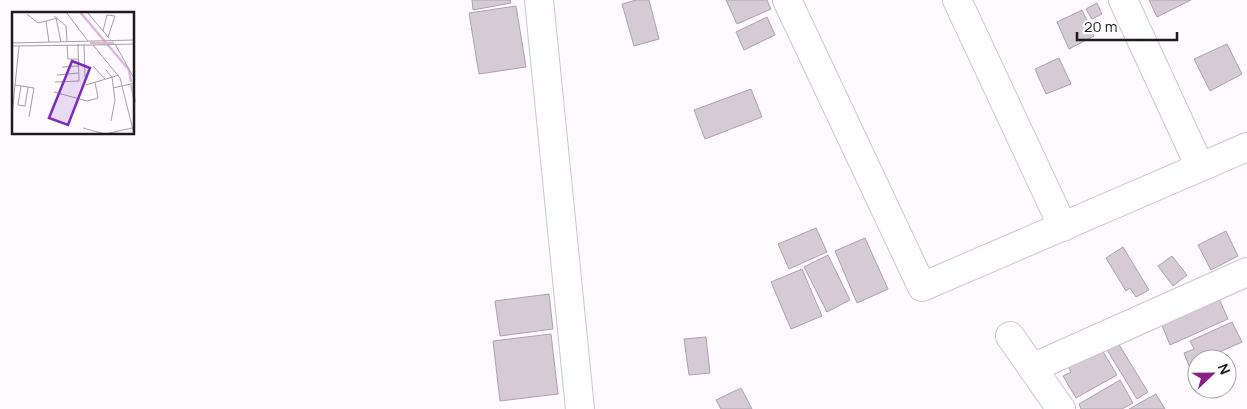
<svg xmlns="http://www.w3.org/2000/svg" width="1247" height="409" font-family="Manrope,sans-serif">
	<style>
		.building { fill: #d6cbd5; stroke: #ada2ac }
		.lines { fill: none; stroke-linecap: round; stroke-linejoin: round }
		.minor-casing { stroke: #d0c5cf; stroke-width: 30 }
		.minor { stroke: #fff; stroke-width: 28 }
		.inset-river { fill: none; stroke: #dfb7db; stroke-width: 2.5 }
		.inset-road { fill: none; stroke: #a4a0a4; stroke-width: 1 }
		.view { fill: #7b2cbf; fill-opacity: 0.15; stroke: #7b2cbf; stroke-width: 2.5 }
		.inset-edge { fill: none; stroke: #1e1a1e; stroke-width: 2.5 }
	</style>
	<rect width="100%" height="100%" fill="#fefafe"/>
	<g class="building">
		<path d="M 472,0 L 510,0 L 511,3 L 473,10 Z"/>
		<path d="M 636,0 L 649,0 L 659,39 L 634,46 L 622,4 Z"/>
		<path d="M 726,0 L 767,0 L 771,9 L 737,24 Z"/>
		<path d="M 1149,0 L 1191,0 L 1157,17 Z"/>
		<path d="M 1097,3 L 1102,14 L 1092,19 L 1086,9 Z"/>
		<path d="M 516,6 L 526,67 L 479,74 L 469,13 Z"/>
		<path d="M 1082,10 L 1094,36 L 1069,49 L 1057,22 Z"/>
		<path d="M 767,17 L 775,35 L 744,50 L 736,32 Z"/>
		<path d="M 1227,44 L 1242,74 L 1210,91 L 1194,59 Z"/>
		<path d="M 1059,58 L 1071,84 L 1046,94 L 1035,69 Z"/>
		<path d="M 751,89 L 762,117 L 705,139 L 694,110 Z"/>
		<path d="M 816,228 L 827,252 L 789,269 L 778,244 Z"/>
		<path d="M 1226,231 L 1238,256 L 1211,270 L 1198,245 Z"/>
		<path d="M 865,238 L 888,289 L 857,303 L 835,251 Z"/>
		<path d="M 1123,247 L 1149,290 L 1136,297 L 1130,288 L 1126,291 L 1106,258 Z"/>
		<path d="M 828,255 L 850,300 L 827,312 L 804,267 Z"/>
		<path d="M 1172,256 L 1187,275 L 1173,286 L 1158,266 Z"/>
		<path d="M 802,269 L 822,316 L 791,329 L 771,282 Z"/>
		<path d="M 549,294 L 553,329 L 500,336 L 495,301 Z"/>
		<path d="M 1217,294 L 1228,319 L 1170,345 L 1159,318 Z"/>
		<path d="M 1232,322 L 1242,342 L 1204,359 L 1197,359 L 1197,362 L 1189,366 L 1184,353 L 1194,349 L 1190,341 Z"/>
		<path d="M 551,334 L 558,394 L 500,401 L 493,341 Z"/>
		<path d="M 706,337 L 710,373 L 689,375 L 684,339 Z"/>
		<path d="M 1115,338 L 1148,392 L 1137,399 L 1104,345 Z"/>
		<path d="M 1099,345 L 1117,375 L 1076,398 L 1063,376 L 1071,372 L 1067,364 Z"/>
		<path d="M 1120,380 L 1133,403 L 1122,409 L 1081,409 L 1079,404 Z"/>
		<path d="M 741,388 L 752,409 L 721,409 L 716,400 Z"/>
		<path d="M 1156,394 L 1165,409 L 1129,409 Z"/>
	</g>
	<g class="lines">
		<defs>
			<g id="minor">
				<path d="M 539,0 L 580,409"/>
				<path d="M 787,0 L 922,287 L 1247,147"/>
				<path d="M 957,0 L 1063,227"/>
				<path d="M 1123,0 L 1200,167"/>
				<path d="M 1010,336 L 1061,409"/>
				<path d="M 1032,368 L 1247,272"/>
			</g>
		</defs>
		<use href="#minor" class="minor-casing"/>
		<use href="#minor" class="minor"/>
	</g>
	<g transform="translate(12 12)">
		<rect width="122" height="122" fill="#fefafe"/>
		<path class="inset-river" d="M 68,0 L 117,58 L 119,70M 78,31 L 102,31M 119,73 L 123,90"/>
		<path class="inset-road" d="M 54,0 L 76,29M 75,0 L 97,26M 15,2 L 26,11 L 46,6M 42,4 L 54,14 L 55,30M 44,6 L 49,30M 34,9 L 37,30M 91,19 L 95,3 L 103,4 L 96,25M 0,31 L 123,28M 72,32 L 73,65M 103,32 L 123,68M 55,33 L 56,47 L 66,47M 81,33 L 123,32M 0,34 L 81,33 L 108,66 L 122,122M 81,54 L 93,67M 50,55 L 67,54M 94,58 L 100,65 L 103,88 L 99,109M 45,63 L 67,61M 43,70 L 67,69 L 66,32M 3,73 L 22,76 L 17,105M 74,73 L 107,63M 9,74 L 6,93 L 13,94 L 16,75M 101,76 L 123,71M 42,80 L 75,89 L 86,86 L 83,70M 0,103 L 7,34M 71,116 L 93,122 L 120,116"/>
		<path class="view" d="M 60,49 L 78,56 L 56,113 L 37,106 Z"/>
		<rect width="122" height="122" class="inset-edge"/>
	</g>
	<g transform="translate(1212 374) rotate(68)"><circle r="24" fill="#ffffff" stroke="#a5a3a5"/>
	<path d="M0-4L9 19L0 12L-9 19Z" fill="#892086"/>
	<text y="-8" font-size="14" font-weight="bold" text-anchor="middle" fill="#1e1a1e">N</text>
	</g>
	<path d="M1077 32v8h100v-8" fill="none" stroke="#1e1a1e" stroke-width="2.5"/>
	<text x="1084" y="32" font-size="15" fill="#1e1a1e" stroke="#ffffff" stroke-width="4" paint-order="stroke">20 m</text>
</svg>
